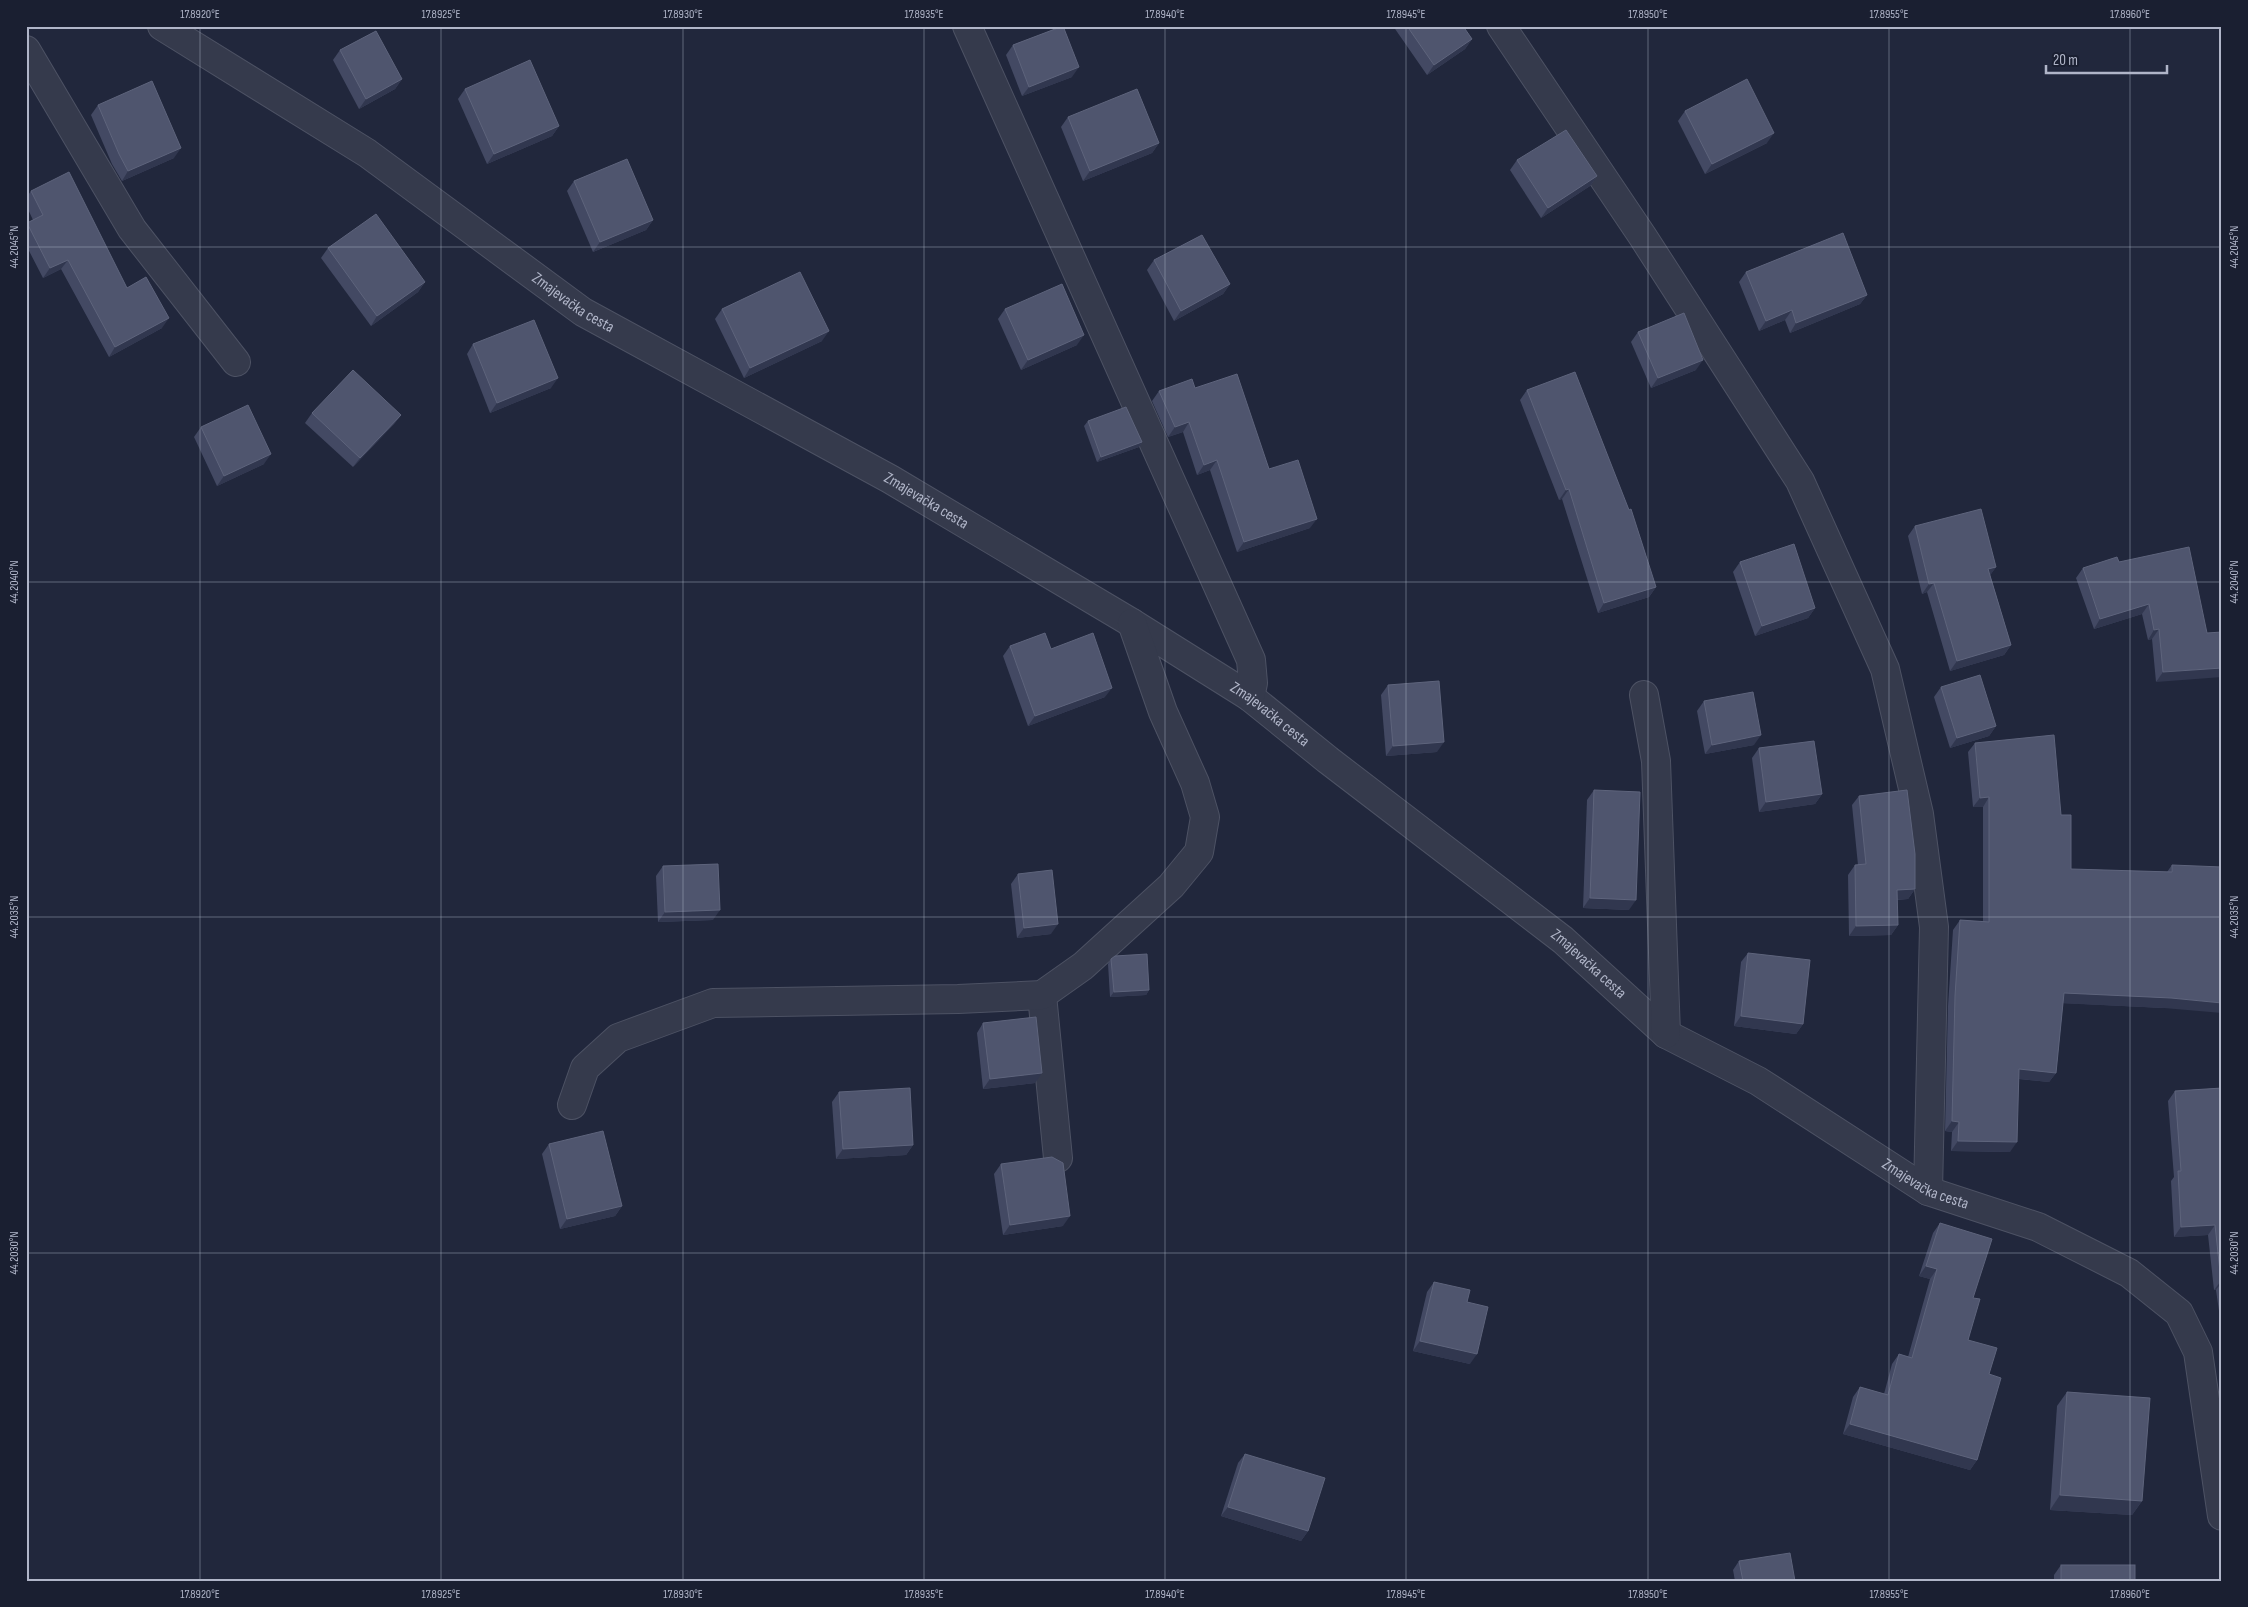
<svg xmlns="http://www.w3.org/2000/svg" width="2248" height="1607" font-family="'Sofia Sans Condensed',sans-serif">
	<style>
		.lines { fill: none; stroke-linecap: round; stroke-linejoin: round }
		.minor-casing { stroke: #4d5264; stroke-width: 30 }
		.minor { stroke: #353a4c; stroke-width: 28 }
		.wall { fill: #434963 }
		.shaded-wall { fill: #31374f }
		.building { fill: #4f556e; stroke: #5e647c }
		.ticks { fill: none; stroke: #b0b5c8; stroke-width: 1; stroke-opacity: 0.45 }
		.labels { text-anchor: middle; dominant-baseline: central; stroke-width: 4; stroke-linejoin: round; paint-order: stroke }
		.street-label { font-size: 16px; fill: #b0b5c8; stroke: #1a1f31 }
		.neatline { fill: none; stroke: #b0b5c8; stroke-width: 2 }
		.ticks-label { font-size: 12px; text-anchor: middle; fill: #b0b5c8 }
	</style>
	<rect width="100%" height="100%" fill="#21273c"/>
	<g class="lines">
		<defs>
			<g id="minor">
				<path id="s1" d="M 162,26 L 367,153 L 583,312 L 890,479 L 1132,623 L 1250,697 L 1328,760 L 1563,940 L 1666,1034 L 1758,1081 L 1928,1191 L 2038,1227 L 2129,1273 L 2179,1313 L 2198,1352 L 2222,1516"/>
				<path d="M 967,26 L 1251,660 L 1253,683 L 1250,697"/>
				<path d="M 1501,26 L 1643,237 L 1800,481 L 1885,669 L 1919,814 L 1934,927 L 1928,1191"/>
				<path d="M 26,50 L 132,229 L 236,362"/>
				<path d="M 1644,695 L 1656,761 L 1666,1034"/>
				<path d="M 1042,995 L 1058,1158"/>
				<path d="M 572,1105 L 585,1068 L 618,1038 L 713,1003 L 958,999 L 1042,995 L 1083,966 L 1171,886 L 1199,852 L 1205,817 L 1195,783 L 1163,712 L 1132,623"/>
			</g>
		</defs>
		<use href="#minor" class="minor-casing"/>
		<use href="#minor" class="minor"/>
	</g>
	<g class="wall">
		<path d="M 1393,26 L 1470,26 L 1465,30 L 1472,39 L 1465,49 L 1427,75 Z"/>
		<path d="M 1013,45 L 1072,77 L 1022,96 L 1006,55 Z"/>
		<path d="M 340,50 L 402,79 L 395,89 L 359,109 L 333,60 Z"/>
		<path d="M 465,89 L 559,126 L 552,136 L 487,164 L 458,99 Z"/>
		<path d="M 98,105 L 174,158 L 122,181 L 112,164 L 91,115 Z"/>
		<path d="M 1685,111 L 1767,143 L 1705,174 L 1678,121 Z"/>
		<path d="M 1068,117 L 1159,143 L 1152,153 L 1083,181 L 1061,127 Z"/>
		<path d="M 1517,160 L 1597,176 L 1590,186 L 1541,218 L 1510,170 Z"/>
		<path d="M 574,181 L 653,220 L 646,230 L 593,252 L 567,191 Z"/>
		<path d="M 31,191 L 127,288 L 162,328 L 109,357 L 61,269 L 43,278 L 26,245 L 26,224 L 27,223 L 33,220 L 26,205 L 26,198 Z"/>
		<path d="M 328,248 L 425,282 L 418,292 L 371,326 L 321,258 Z"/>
		<path d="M 1154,260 L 1230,284 L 1223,294 L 1174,321 L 1147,270 Z"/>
		<path d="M 1746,272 L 1867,295 L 1860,304 L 1790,333 L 1785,320 L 1759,331 L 1739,282 Z"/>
		<path d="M 722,309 L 822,341 L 744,378 L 715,319 Z"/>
		<path d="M 1005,309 L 1077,345 L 1021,370 L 998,319 Z"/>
		<path d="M 1638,332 L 1696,370 L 1651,388 L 1631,342 Z"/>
		<path d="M 473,344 L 551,388 L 490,413 L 467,354 Z"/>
		<path d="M 1195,388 L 1269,469 L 1310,528 L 1237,552 L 1210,470 L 1197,475 L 1183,432 L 1168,437 L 1152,401 L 1159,391 Z"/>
		<path d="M 1527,390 L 1656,587 L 1649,597 L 1598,613 L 1562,499 L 1559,500 L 1520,400 Z"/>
		<path d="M 312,413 L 401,415 L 394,424 L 353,467 L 305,423 Z"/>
		<path d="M 1088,421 L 1142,442 L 1139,447 L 1097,462 L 1084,426 Z"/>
		<path d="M 201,427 L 264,464 L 217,486 L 194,437 Z"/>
		<path d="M 1915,526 L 1996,567 L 1990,575 L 2011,645 L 2004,655 L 1950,671 L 1927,592 L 1922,594 L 1908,536 Z"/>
		<path d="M 1740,562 L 1815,608 L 1808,618 L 1755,636 L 1733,572 Z"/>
		<path d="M 2119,562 L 2207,633 L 2156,682 L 2152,639 L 2148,640 L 2142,614 L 2094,629 L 2076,578 L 2083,568 Z"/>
		<path d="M 1010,646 L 1051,649 L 1105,697 L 1028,726 L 1003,656 Z"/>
		<path d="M 1388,685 L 1437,752 L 1386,756 L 1381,695 Z"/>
		<path d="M 1941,687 L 1996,726 L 1989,736 L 1950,748 L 1934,697 Z"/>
		<path d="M 1704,701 L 1754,745 L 1705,754 L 1697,711 Z"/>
		<path d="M 1975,743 L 2061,815 L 2071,869 L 2167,872 L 2172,865 L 2164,1008 L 2063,1003 L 2056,1073 L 2049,1082 L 2019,1079 L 2010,1152 L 1951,1151 L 1952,1132 L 1945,1131 L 1948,1006 L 1953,930 L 1960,920 L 1983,922 L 1983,807 L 1973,807 L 1968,752 Z"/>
		<path d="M 1759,748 L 1822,794 L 1815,804 L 1759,812 L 1752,758 Z"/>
		<path d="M 1594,790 L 1629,910 L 1583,908 L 1587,800 Z"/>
		<path d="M 1859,796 L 1915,889 L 1908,899 L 1897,900 L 1898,925 L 1891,935 L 1849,936 L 1848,875 L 1855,865 L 1858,865 L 1852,805 Z"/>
		<path d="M 663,866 L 713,920 L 658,922 L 656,876 Z"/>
		<path d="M 1018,874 L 1051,934 L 1017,938 L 1011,884 Z"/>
		<path d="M 1748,953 L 1803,1024 L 1796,1034 L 1734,1026 L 1741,962 Z"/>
		<path d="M 1111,959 L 1149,990 L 1146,995 L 1110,997 L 1108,964 Z"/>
		<path d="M 983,1023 L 1035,1083 L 983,1089 L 977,1033 Z"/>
		<path d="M 2222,1088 L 2222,1332 L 2216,1290 L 2214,1290 L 2208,1235 L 2174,1237 L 2171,1181 L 2174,1177 L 2168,1101 L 2175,1091 Z"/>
		<path d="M 839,1092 L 913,1145 L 906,1155 L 836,1159 L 832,1102 Z"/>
		<path d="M 549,1144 L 622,1206 L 615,1216 L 560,1229 L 542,1154 Z"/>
		<path d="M 1001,1164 L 1063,1226 L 1003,1235 L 994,1174 Z"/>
		<path d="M 1940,1223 L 1973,1298 L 1968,1340 L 1989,1374 L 1977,1460 L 1970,1470 L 1843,1434 L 1853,1397 L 1860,1387 L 1884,1394 L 1892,1364 L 1899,1354 L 1908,1357 L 1930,1279 L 1919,1276 L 1933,1233 Z"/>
		<path d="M 1434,1282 L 1470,1364 L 1413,1351 L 1427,1292 Z"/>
		<path d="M 2067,1392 L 2142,1501 L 2132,1515 L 2050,1510 L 2057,1406 Z"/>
		<path d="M 1245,1454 L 1308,1531 L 1301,1541 L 1221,1516 L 1238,1463 Z"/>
		<path d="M 1739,1561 L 1795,1581 L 1735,1581 L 1733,1570 Z"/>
		<path d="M 2061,1565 L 2135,1581 L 2054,1581 L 2054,1575 Z"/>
	</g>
	<g class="shaded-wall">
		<path d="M 1463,26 L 1470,26 L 1456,36 Z"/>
		<path d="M 1472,39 L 1465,49 L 1427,75 L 1434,65 Z"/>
		<path d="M 1079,67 L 1072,77 L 1022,96 L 1029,87 Z"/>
		<path d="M 402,79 L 395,89 L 359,109 L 366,99 Z"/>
		<path d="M 559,126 L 552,136 L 487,164 L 494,154 Z"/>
		<path d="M 1774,133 L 1767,143 L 1705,174 L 1712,164 Z"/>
		<path d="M 1159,143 L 1152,153 L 1083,181 L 1090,171 Z"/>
		<path d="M 181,148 L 174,158 L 122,181 L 128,171 Z"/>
		<path d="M 1597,176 L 1590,186 L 1541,218 L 1548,208 Z"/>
		<path d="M 653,220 L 646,230 L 593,252 L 600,242 Z"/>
		<path d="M 68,260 L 61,269 L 43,278 L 50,268 Z"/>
		<path d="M 425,282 L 418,292 L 371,326 L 377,316 Z"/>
		<path d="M 1230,284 L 1223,294 L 1174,321 L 1181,311 Z"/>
		<path d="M 1867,295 L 1860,304 L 1790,333 L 1796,323 Z"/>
		<path d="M 1792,310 L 1785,320 L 1759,331 L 1766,321 Z"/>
		<path d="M 169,318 L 162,328 L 109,357 L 115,347 Z"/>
		<path d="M 829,331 L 822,341 L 744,378 L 750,368 Z"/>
		<path d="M 1084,335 L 1077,345 L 1021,370 L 1028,360 Z"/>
		<path d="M 1703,360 L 1696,370 L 1651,388 L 1658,378 Z"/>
		<path d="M 558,378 L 551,388 L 490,413 L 497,403 Z"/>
		<path d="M 401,415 L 394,424 L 353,467 L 360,458 Z"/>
		<path d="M 1189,422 L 1183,432 L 1168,437 L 1175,427 Z"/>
		<path d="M 1142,442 L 1139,447 L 1097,462 L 1101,457 Z"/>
		<path d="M 271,454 L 264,464 L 217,486 L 224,476 Z"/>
		<path d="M 1217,460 L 1210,470 L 1197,475 L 1204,465 Z"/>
		<path d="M 1569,489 L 1562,499 L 1559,500 L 1566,490 Z"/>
		<path d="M 1317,519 L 1310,528 L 1237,552 L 1244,542 Z"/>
		<path d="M 1996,567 L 1989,577 L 1988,569 Z"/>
		<path d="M 1934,583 L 1927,592 L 1922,594 L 1929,584 Z"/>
		<path d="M 1656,587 L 1649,597 L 1598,613 L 1604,603 Z"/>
		<path d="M 2149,604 L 2142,614 L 2094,629 L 2100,619 Z"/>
		<path d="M 1815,608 L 1808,618 L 1755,636 L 1762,626 Z"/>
		<path d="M 2159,629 L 2152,639 L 2148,640 L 2154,630 Z"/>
		<path d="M 2011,645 L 2004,655 L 1950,671 L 1957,661 Z"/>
		<path d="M 2222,668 L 2222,677 L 2156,682 L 2163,672 Z"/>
		<path d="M 1112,688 L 1105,697 L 1028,726 L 1035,716 Z"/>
		<path d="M 1996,726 L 1989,736 L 1950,748 L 1957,738 Z"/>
		<path d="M 1761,735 L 1754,745 L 1705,754 L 1712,745 Z"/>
		<path d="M 1444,742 L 1437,752 L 1386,756 L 1393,746 Z"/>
		<path d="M 1822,794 L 1815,804 L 1759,812 L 1766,802 Z"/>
		<path d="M 1989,797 L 1983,807 L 1973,807 L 1980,798 Z"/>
		<path d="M 1915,889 L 1908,899 L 1890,900 L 1897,890 Z"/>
		<path d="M 1590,898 L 1636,900 L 1629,910 L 1583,908 Z"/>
		<path d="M 720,910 L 713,920 L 658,922 L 665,912 Z"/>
		<path d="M 1058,924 L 1051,934 L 1017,938 L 1024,928 Z"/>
		<path d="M 1898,925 L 1891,935 L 1849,936 L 1856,926 Z"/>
		<path d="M 1149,990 L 1146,995 L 1110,997 L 1114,992 Z"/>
		<path d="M 2064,993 L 2171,998 L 2222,1003 L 2222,1013 L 2164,1008 L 2057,1003 Z"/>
		<path d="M 1741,1016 L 1803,1024 L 1796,1034 L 1734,1026 Z"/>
		<path d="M 2019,1069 L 2056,1073 L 2049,1082 L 2012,1078 Z"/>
		<path d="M 1042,1073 L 1035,1083 L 983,1089 L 990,1079 Z"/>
		<path d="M 1952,1121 L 1959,1122 L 1952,1132 L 1945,1131 Z"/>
		<path d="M 1958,1141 L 2017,1142 L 2010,1152 L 1951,1151 Z"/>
		<path d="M 913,1145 L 906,1155 L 836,1159 L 843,1149 Z"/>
		<path d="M 622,1206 L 615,1216 L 560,1229 L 567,1219 Z"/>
		<path d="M 1070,1216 L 1063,1226 L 1003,1235 L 1010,1225 Z"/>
		<path d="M 2215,1225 L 2208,1235 L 2174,1237 L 2181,1227 Z"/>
		<path d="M 1926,1266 L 1937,1269 L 1930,1279 L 1919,1276 Z"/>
		<path d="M 2222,1280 L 2222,1282 L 2216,1290 L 2214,1290 L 2221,1281 Z"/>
		<path d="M 1420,1341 L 1477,1354 L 1470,1364 L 1413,1351 Z"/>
		<path d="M 1850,1424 L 1977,1460 L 1970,1470 L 1843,1434 Z"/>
		<path d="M 2060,1495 L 2142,1501 L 2132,1515 L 2050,1510 Z"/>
		<path d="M 1228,1507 L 1308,1531 L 1301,1541 L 1221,1516 Z"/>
	</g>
	<g class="building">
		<path d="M 1063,26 L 1079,67 L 1029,87 L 1013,45 Z"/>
		<path d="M 1407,26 L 1463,26 L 1472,39 L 1434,65 Z"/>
		<path d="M 376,31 L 402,79 L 366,99 L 340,50 Z"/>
		<path d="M 530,60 L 559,126 L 494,154 L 465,89 Z"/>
		<path d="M 1747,79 L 1774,133 L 1712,164 L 1685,111 Z"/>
		<path d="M 152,81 L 181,148 L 128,171 L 119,154 L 98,105 Z"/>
		<path d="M 1137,89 L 1159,143 L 1090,171 L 1068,117 Z"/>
		<path d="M 1566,130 L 1597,176 L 1548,208 L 1517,160 Z"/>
		<path d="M 627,159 L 653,220 L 600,242 L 574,181 Z"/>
		<path d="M 69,172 L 127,288 L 146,277 L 169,318 L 115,347 L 68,260 L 50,268 L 27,223 L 43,215 L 31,191 Z"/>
		<path d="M 376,214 L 425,282 L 377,316 L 328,248 Z"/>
		<path d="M 1843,233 L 1867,295 L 1796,323 L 1792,310 L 1766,321 L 1746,272 Z"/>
		<path d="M 1202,235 L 1230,284 L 1181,311 L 1154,260 Z"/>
		<path d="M 800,272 L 829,331 L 750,368 L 722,309 Z"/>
		<path d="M 1062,284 L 1084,335 L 1028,360 L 1005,309 Z"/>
		<path d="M 1684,313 L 1703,360 L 1658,378 L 1638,332 Z"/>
		<path d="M 534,320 L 558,378 L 497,403 L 473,344 Z"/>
		<path d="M 353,370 L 401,415 L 360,458 L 312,413 Z"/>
		<path d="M 1575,372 L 1629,510 L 1631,509 L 1656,587 L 1604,603 L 1569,489 L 1566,490 L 1527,390 Z"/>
		<path d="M 1237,374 L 1269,469 L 1298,460 L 1317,519 L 1244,542 L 1217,460 L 1204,465 L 1189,422 L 1175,427 L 1159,391 L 1192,379 L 1195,388 Z"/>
		<path d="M 248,405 L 271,454 L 224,476 L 201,427 Z"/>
		<path d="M 1126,407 L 1142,442 L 1101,457 L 1088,421 Z"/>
		<path d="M 1981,509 L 1996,567 L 1988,569 L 2011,645 L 1957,661 L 1934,583 L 1929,584 L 1915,526 Z"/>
		<path d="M 1794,544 L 1815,608 L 1762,626 L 1740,562 Z"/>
		<path d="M 2189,547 L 2207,633 L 2222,632 L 2222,668 L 2163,672 L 2159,629 L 2154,630 L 2149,604 L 2100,619 L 2083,568 L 2117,557 L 2119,562 Z"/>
		<path d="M 1045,633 L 1051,649 L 1093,633 L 1112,688 L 1035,716 L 1010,646 Z"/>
		<path d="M 1980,675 L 1996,726 L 1957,738 L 1941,687 Z"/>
		<path d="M 1439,681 L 1444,742 L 1393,746 L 1388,685 Z"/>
		<path d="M 1753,692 L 1761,735 L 1712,745 L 1704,701 Z"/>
		<path d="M 2054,735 L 2061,815 L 2071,815 L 2071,869 L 2172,872 L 2172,865 L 2222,867 L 2222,1003 L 2171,998 L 2064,993 L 2056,1073 L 2019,1069 L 2017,1142 L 1958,1141 L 1959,1122 L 1952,1121 L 1955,996 L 1960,920 L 1989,922 L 1989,797 L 1980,798 L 1975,743 Z"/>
		<path d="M 1814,741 L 1822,794 L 1766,802 L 1759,748 Z"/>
		<path d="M 1594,790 L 1640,792 L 1636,900 L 1590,898 Z"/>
		<path d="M 1907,790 L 1915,854 L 1915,889 L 1897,890 L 1898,925 L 1856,926 L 1855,865 L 1866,864 L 1859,796 Z"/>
		<path d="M 718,864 L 720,910 L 665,912 L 663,866 Z"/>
		<path d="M 1052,870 L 1058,924 L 1024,928 L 1018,874 Z"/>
		<path d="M 1748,953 L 1810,960 L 1803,1024 L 1741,1016 Z"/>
		<path d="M 1147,954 L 1149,990 L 1114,992 L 1111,959 L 1115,956 Z"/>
		<path d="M 1036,1017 L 1042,1073 L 990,1079 L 983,1023 Z"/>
		<path d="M 910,1088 L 913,1145 L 843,1149 L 839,1092 Z"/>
		<path d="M 2222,1088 L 2222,1280 L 2221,1281 L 2215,1225 L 2181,1227 L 2178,1171 L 2181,1171 L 2175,1091 Z"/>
		<path d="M 603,1131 L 622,1206 L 567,1219 L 549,1144 Z"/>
		<path d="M 1052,1157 L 1063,1163 L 1070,1216 L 1010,1225 L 1001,1164 Z"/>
		<path d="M 1940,1223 L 1992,1239 L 1973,1298 L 1980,1299 L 1968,1340 L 1997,1348 L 1989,1374 L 2001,1378 L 1977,1460 L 1850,1424 L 1860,1387 L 1888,1395 L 1899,1354 L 1912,1358 L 1937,1269 L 1926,1266 Z"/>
		<path d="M 1434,1282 L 1470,1290 L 1467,1302 L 1488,1307 L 1477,1354 L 1420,1341 Z"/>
		<path d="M 2067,1392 L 2150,1398 L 2142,1501 L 2060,1495 Z"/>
		<path d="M 1245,1454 L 1325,1478 L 1308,1531 L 1228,1507 Z"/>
		<path d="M 1790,1553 L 1795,1581 L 1743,1581 L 1739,1561 Z"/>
		<rect x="2061" y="1565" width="74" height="16"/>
	</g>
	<path class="ticks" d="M 200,26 L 200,1581M 441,26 L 441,1581M 683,26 L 683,1581M 924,26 L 924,1581M 1165,26 L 1165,1581M 1406,26 L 1406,1581M 1648,26 L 1648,1581M 1889,26 L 1889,1581M 2130,26 L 2130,1581M 26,247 L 2222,247M 26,582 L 2222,582M 26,917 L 2222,917M 26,1253 L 2222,1253"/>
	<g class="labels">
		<g class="street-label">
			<text stroke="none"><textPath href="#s1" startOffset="496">Zmajevačka cesta</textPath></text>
			<text stroke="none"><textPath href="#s1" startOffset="901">Zmajevačka cesta</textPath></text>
			<text stroke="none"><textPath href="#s1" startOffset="1306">Zmajevačka cesta</textPath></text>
			<text stroke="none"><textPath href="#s1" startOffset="1711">Zmajevačka cesta</textPath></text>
			<text stroke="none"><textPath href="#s1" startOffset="2116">Zmajevačka cesta</textPath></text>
		</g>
	</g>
	<rect width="2248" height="1607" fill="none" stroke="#1a1f31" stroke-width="55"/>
	<path d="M2046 65v8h121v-8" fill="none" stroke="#b0b5c8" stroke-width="2.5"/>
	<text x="2053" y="65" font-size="15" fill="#b0b5c8" stroke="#1a1f31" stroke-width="4" paint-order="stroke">20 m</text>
	<rect x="28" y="28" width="2192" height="1552" class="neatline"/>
	<g class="ticks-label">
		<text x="200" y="18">17.8920°E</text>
		<text x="441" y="18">17.8925°E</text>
		<text x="683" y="18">17.8930°E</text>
		<text x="924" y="18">17.8935°E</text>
		<text x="1165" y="18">17.8940°E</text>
		<text x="1406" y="18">17.8945°E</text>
		<text x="1648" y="18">17.8950°E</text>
		<text x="1889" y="18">17.8955°E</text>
		<text x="2130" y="18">17.8960°E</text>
		<text transform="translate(14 247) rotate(-90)" y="4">44.2045°N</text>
		<text transform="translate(2234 247) rotate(-90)" y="4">44.2045°N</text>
		<text transform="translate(14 582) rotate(-90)" y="4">44.2040°N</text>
		<text transform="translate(2234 582) rotate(-90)" y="4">44.2040°N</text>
		<text transform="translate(14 917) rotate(-90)" y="4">44.2035°N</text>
		<text transform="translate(2234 917) rotate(-90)" y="4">44.2035°N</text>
		<text transform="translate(14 1253) rotate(-90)" y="4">44.2030°N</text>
		<text transform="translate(2234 1253) rotate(-90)" y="4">44.2030°N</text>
		<text x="200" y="1598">17.8920°E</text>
		<text x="441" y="1598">17.8925°E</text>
		<text x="683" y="1598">17.8930°E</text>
		<text x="924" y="1598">17.8935°E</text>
		<text x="1165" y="1598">17.8940°E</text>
		<text x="1406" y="1598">17.8945°E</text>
		<text x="1648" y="1598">17.8950°E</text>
		<text x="1889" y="1598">17.8955°E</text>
		<text x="2130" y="1598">17.8960°E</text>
	</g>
</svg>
